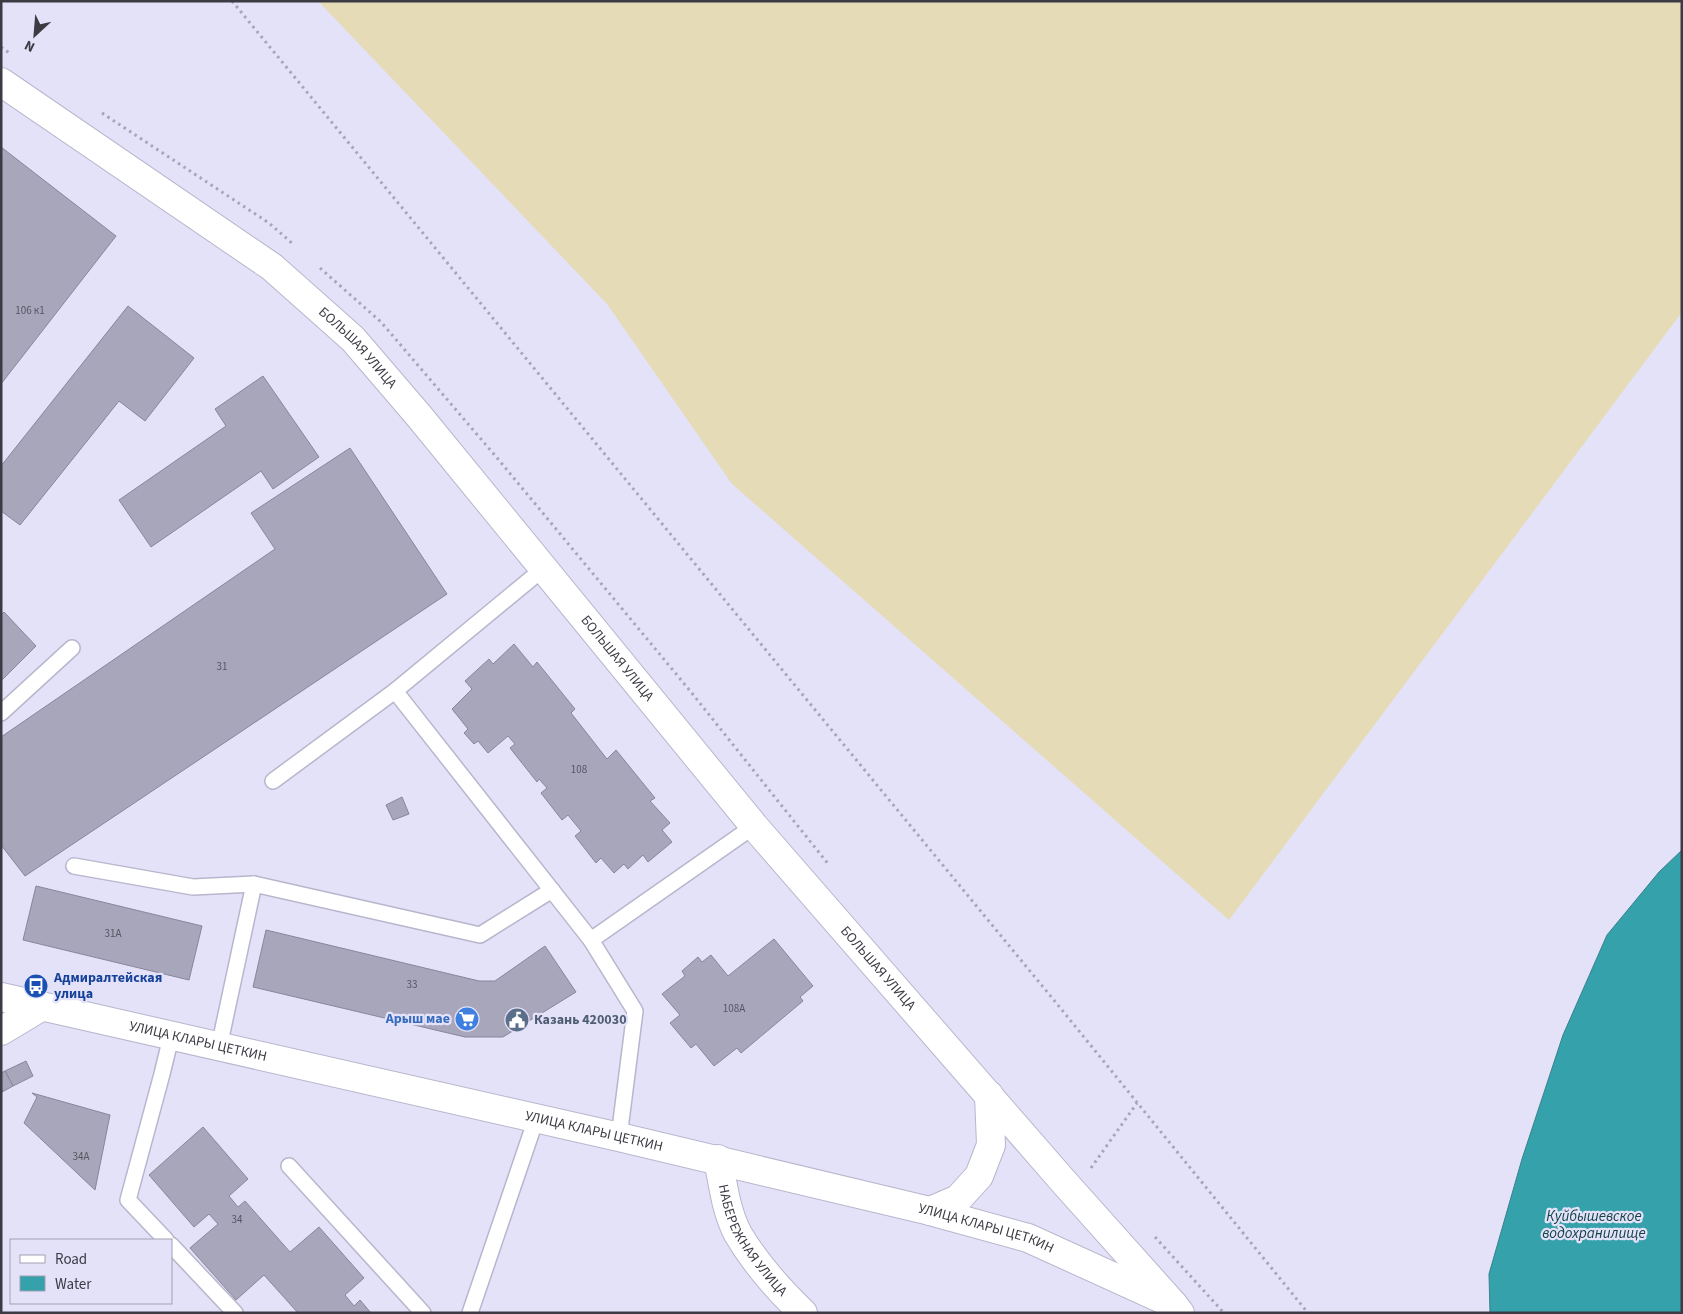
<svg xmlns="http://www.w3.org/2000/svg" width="1683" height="1314" font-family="'Source Sans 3',sans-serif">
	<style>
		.sand { fill: #e5dbb6 }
		.water { fill: #35a1ab; stroke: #37828c }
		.building { fill: #a8a6bb; stroke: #88869b }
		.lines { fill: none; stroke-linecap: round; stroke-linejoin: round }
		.service-casing { stroke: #b8b6cc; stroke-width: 18 }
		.minor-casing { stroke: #b8b6cc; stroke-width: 30 }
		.tertiary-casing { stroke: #b8b6cc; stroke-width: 30 }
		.secondary-casing { stroke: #b8b6cc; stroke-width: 30 }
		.path { stroke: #a7a5b7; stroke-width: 3; stroke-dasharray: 2.5 4; stroke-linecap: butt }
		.service { stroke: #fff; stroke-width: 15 }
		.minor { stroke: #fff; stroke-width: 28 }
		.tertiary { stroke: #fff; stroke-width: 28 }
		.secondary { stroke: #fff; stroke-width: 28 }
		.labels { text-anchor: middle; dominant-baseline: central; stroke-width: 4.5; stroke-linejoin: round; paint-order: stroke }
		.number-label { font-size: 11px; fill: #575662 }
		.street-label { font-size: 14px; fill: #3c3b44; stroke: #e4e2f9 }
		.transit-label { font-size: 14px; font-weight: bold; fill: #164399; stroke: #e4e2f9; text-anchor: start }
		.shop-label { font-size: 14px; font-weight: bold; fill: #366cbe; stroke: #e4e2f9; text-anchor: end }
		.service-label { font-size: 14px; font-weight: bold; fill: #4e5e75; stroke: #e4e2f9; text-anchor: start }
		.water-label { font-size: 15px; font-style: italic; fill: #134347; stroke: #e4e2f9 }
	</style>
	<rect width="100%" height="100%" fill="#e4e2f9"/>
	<path class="sand" d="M 318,1 L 1682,1 L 1682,312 L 1229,920 L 732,484 L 607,304 Z"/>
	<path class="water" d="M 1682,850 L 1682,1313 L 1490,1313 L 1489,1274 L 1522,1159 L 1563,1035 L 1607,935 L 1659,872 Z"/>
	<g class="building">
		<path d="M 1,147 L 116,236 L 1,384 Z"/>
		<path d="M 128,306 L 194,358 L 145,421 L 119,401 L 20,525 L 1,511 L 1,466 Z"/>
		<path d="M 263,376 L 319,457 L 273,489 L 261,471 L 151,547 L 119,500 L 226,426 L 215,409 Z"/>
		<path d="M 350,448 L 447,594 L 25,876 L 1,845 L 1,737 L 275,549 L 251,513 Z"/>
		<path d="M 4,612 L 36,646 L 1,681 L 1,615 Z"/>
		<path d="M 514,644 L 533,667 L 537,662 L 575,709 L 571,713 L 607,759 L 616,750 L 655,798 L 650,801 L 670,823 L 662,830 L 672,842 L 648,862 L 643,855 L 628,869 L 624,864 L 614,873 L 601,858 L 596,863 L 575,836 L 581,831 L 568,815 L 562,820 L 541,793 L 547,788 L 539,779 L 537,782 L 510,748 L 515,744 L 508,736 L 488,753 L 478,741 L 474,744 L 464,733 L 468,729 L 452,709 L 472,689 L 465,681 L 489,659 L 493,664 Z"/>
		<path d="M 402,797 L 409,814 L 393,820 L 386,805 Z"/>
		<path d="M 36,886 L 202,926 L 189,980 L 23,940 Z"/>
		<path d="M 266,930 L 479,981 L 495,981 L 545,946 L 576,992 L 503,1037 L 465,1037 L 253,987 Z"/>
		<path d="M 774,939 L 813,986 L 800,997 L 803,1001 L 741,1053 L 737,1048 L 714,1066 L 696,1044 L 691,1048 L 670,1023 L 680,1015 L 662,994 L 685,976 L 682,971 L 698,957 L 702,962 L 711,955 L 728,976 Z"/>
		<path d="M 26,1061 L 33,1076 L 13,1086 L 5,1071 Z"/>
		<path d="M 5,1071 L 13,1086 L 2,1092 L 1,1073 Z"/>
		<path d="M 32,1093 L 110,1115 L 95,1190 L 24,1123 L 37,1097 Z"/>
		<path d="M 203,1127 L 248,1179 L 229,1196 L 238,1207 L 245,1201 L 290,1252 L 319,1227 L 364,1278 L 345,1295 L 354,1306 L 360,1300 L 371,1313 L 298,1313 L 264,1275 L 236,1300 L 190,1248 L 218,1224 L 209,1214 L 194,1227 L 149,1175 Z"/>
	</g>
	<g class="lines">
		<defs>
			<g id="service">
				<path d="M 544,568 L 395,691 L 591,940"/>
				<path d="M 1,713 L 72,648"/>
				<path d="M 273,781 L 395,691"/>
				<path d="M 74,866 L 193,887 L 254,884"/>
				<path d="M 219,1047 L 254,884 L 480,935 L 552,890"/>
				<path d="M 619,1137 L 635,1011 L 591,940 L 754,826"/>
				<path d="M 289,1166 L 423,1313"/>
				<path d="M 166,1240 L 128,1200 L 162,1074 L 171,1037"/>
				<path d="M 171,1245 L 235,1313"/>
				<path d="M 470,1313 L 536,1119"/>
			</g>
			<g id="minor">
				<path d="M 1,1031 L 41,1007"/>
				<path id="s1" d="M 718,1159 C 723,1184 726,1212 738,1234 C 755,1263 779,1290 803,1313"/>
			</g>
			<g id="tertiary">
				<path id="s2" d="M 1,82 L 272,267 L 353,339 L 419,416 L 754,826 L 1063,1181 L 1173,1304"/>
				<path d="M 930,1211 L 958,1199 L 979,1176 L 991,1145 L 989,1095"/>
			</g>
			<g id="secondary">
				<path id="s3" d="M 1,997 L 619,1137 L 930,1211 L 1028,1238 L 1173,1304 L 1180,1313"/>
			</g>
		</defs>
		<use href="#service" class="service-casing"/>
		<use href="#minor" class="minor-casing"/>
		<use href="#tertiary" class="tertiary-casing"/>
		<use href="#secondary" class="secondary-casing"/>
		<g class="path">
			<path d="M 232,1 L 1062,1010 L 1308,1313"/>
			<path d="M 1,47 L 11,54"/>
			<path d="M 102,113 L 269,223 L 293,244"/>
			<path d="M 320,268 L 381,322 L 498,459 L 691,692 L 829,865"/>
			<path d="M 1091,1168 L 1137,1103"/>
			<path d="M 1155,1237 L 1224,1313"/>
		</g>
		<use href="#service" class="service"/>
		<use href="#minor" class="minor"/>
		<use href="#tertiary" class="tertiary"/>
		<use href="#secondary" class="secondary"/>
	</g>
	<defs>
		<symbol id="bus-disc" viewBox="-11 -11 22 22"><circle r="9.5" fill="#1a4fb4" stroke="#e4e2f9"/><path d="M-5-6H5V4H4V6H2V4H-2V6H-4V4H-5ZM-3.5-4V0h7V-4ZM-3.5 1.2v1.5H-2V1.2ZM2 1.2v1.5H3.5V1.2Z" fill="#fff"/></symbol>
		<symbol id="supermarket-disc" viewBox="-11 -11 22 22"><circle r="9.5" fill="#3f7fe0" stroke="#e4e2f9"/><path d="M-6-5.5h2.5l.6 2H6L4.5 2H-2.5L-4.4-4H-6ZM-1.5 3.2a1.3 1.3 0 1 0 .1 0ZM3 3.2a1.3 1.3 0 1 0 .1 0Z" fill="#fff"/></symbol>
		<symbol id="civic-disc" viewBox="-11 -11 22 22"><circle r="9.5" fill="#5c6f8a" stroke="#e4e2f9"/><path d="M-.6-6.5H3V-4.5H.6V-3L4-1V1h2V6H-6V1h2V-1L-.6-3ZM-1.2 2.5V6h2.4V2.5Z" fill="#fff"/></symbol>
	</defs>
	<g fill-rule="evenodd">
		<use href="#bus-disc" x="22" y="972" width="28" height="28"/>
		<use href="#supermarket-disc" x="453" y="1005" width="28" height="28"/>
		<use href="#civic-disc" x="503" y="1006" width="28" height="28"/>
	</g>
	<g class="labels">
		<g class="number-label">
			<text x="30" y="310">106 к1</text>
			<text x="222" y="666">31</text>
			<text x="579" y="769">108</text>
			<text x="113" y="933">31А</text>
			<text x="412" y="984">33</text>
			<text x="734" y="1008">108А</text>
			<text x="81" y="1156">34А</text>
			<text x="237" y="1219">34</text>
		</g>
		<g class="street-label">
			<text stroke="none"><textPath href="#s2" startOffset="446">БОЛЬШАЯ УЛИЦА</textPath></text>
			<text stroke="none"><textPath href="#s2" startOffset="851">БОЛЬШАЯ УЛИЦА</textPath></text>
			<text stroke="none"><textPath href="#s2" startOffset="1256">БОЛЬШАЯ УЛИЦА</textPath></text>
			<text stroke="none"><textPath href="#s3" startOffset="202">УЛИЦА КЛАРЫ ЦЕТКИН</textPath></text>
			<text stroke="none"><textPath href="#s3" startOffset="608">УЛИЦА КЛАРЫ ЦЕТКИН</textPath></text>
			<text stroke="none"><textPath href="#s3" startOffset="1012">УЛИЦА КЛАРЫ ЦЕТКИН</textPath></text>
			<text stroke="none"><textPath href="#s1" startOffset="90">НАБЕРЕЖНАЯ УЛИЦА</textPath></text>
		</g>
		<g class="transit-label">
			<text x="54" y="978">Адмиралтейская<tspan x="54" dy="16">улица</tspan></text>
		</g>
		<g class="shop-label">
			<text x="450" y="1019">Арыш мае</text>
		</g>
		<g class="service-label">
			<text x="534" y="1020">Казань 420030</text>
		</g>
		<g class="water-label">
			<text x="1594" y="1216">Куйбышевское<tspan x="1594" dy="17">водохранилище</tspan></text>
		</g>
	</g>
	<rect width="1683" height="1314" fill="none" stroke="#3c3b44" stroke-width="5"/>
	<rect x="10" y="1239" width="162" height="65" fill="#e4e2f9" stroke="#a19fb1"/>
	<rect x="20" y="1255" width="25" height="8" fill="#ffffff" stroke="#a19fb1"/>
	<text x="55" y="1264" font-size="15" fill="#3c3b44">Road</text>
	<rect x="20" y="1276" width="25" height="15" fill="#35a1ab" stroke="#a19fb1"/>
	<text x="55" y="1289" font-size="15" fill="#3c3b44">Water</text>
	<g transform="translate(35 35) rotate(206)" stroke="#e4e2f9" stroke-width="4" paint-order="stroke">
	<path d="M0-4L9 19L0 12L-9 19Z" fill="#3c3b44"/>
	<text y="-8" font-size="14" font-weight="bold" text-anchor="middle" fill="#3c3b44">N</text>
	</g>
</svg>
